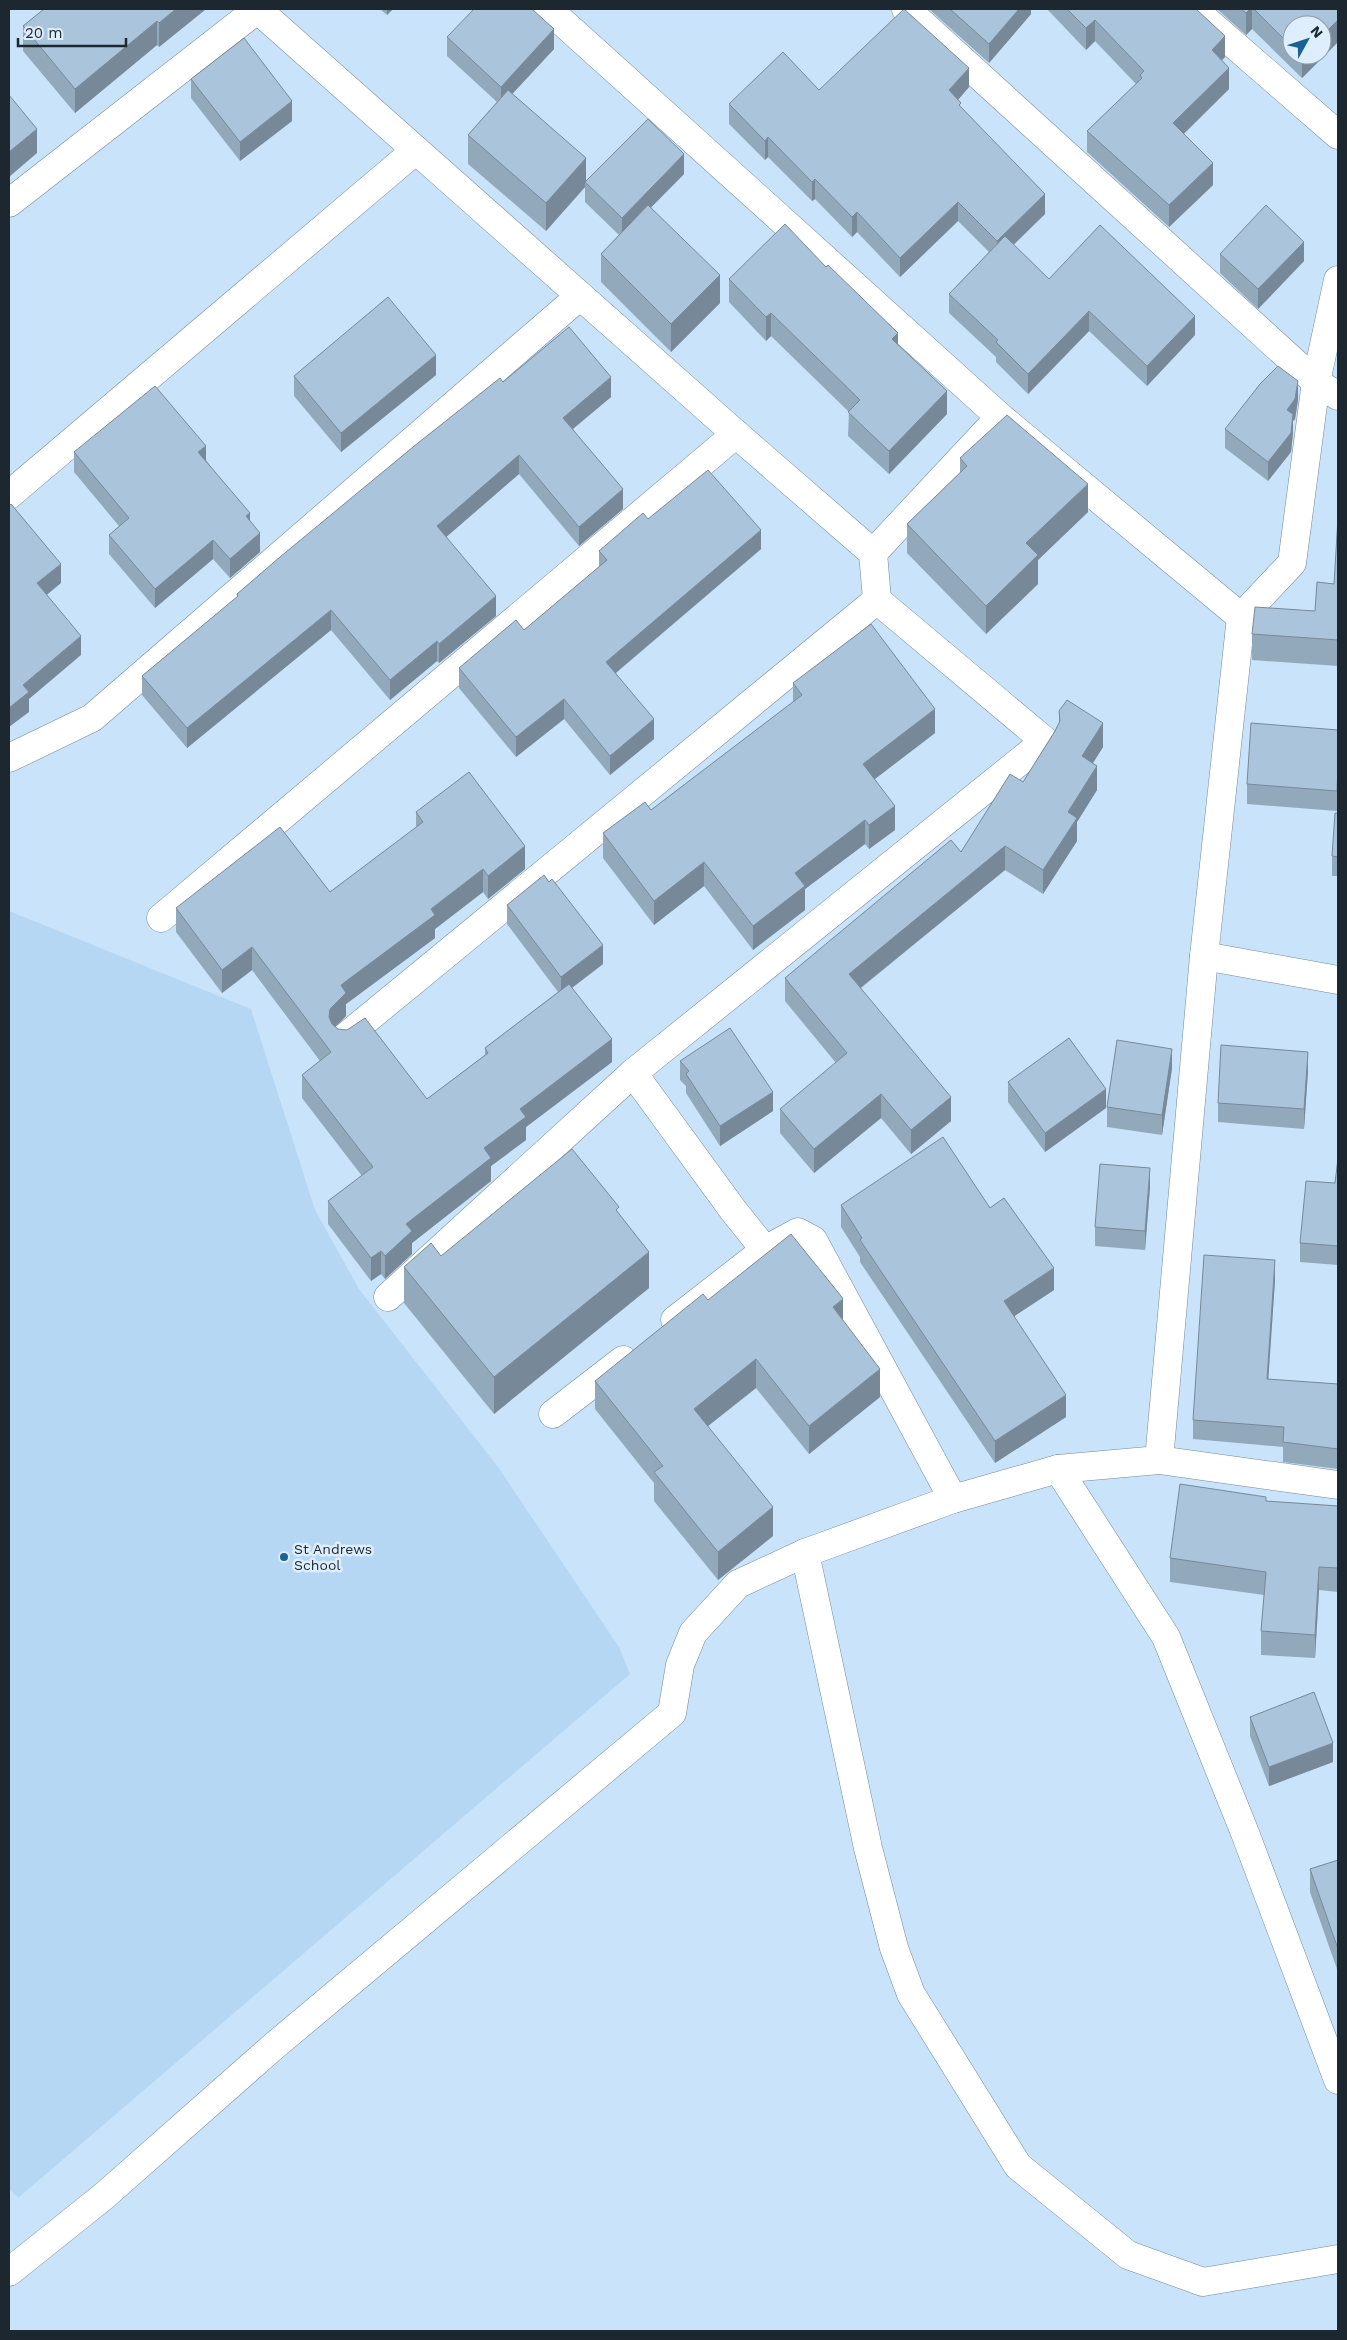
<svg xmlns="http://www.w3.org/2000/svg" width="1347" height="2340" font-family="'Work Sans',sans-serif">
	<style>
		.built { fill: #b6d7f4 }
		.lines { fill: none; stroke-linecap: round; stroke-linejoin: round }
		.street-casing { stroke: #718a9f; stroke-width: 29 }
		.street { stroke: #fff; stroke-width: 28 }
		.wall { fill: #92a9bc; fill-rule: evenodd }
		.shaded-wall { fill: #778999 }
		.building { fill: #aac4db; stroke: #778999 }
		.poi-dot { fill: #186296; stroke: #deeefd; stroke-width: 2 }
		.labels { text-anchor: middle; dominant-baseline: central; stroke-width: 5; stroke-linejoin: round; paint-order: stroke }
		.poi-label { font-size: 14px; fill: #1d2730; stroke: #deeefd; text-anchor: start }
	</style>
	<rect width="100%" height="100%" fill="#c8e3fa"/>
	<path class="built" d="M 9,911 L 251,1009 L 315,1210 L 359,1289 L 498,1467 L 619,1647 L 630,1674 L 18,2198 L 9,2188 Z"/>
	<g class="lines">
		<defs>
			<g id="street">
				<path d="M 257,9 L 736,434 L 873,553 L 877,600 L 1045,741 L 633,1073 L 388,1297"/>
				<path d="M 548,9 L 1000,417 L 1241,617"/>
				<path d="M 906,9 L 1316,382 L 1338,396"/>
				<path d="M 1193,9 L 1338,135"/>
				<path d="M 9,203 L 258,9"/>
				<path d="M 9,495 L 416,150"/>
				<path d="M 873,553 L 1000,417"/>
				<path d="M 9,758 L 92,718 L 580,296"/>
				<path d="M 161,918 L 736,434"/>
				<path d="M 1204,956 L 1338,980"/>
				<path d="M 344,1038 L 877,600"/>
				<path d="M 633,1073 L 733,1210 L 765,1250"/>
				<path d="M 675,1320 L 765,1250 L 798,1232 L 813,1240 L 953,1499"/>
				<path d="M 553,1414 L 623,1360"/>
				<path d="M 1159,1460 L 1204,956 L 1241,617 L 1292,563 L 1316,382 L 1338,280"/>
				<path d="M 1058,1469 L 1166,1637 L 1245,1833 L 1338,2080"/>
				<path d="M 805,1553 L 868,1848 L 894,1948 L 911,1994 L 1018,2166 L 1128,2255 L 1203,2282 L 1338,2259"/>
				<path d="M 9,2272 L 104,2196 L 274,2046 L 672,1713 L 680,1665 L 693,1633 L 738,1584 L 805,1553 L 953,1499 L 1058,1469 L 1159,1460 L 1338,1485"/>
			</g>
		</defs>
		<use href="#street" class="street-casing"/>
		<use href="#street" class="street"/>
	</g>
	<g class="wall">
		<path d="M 44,9 L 206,9 L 159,47 L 157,45 L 75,113 L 23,51 L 23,26 Z"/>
		<path d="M 380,9 L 393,9 L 387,15 Z"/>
		<path d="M 929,9 L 1031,9 L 1031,14 L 989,63 Z"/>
		<path d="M 1047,9 L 1196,9 L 1225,57 L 1222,60 L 1229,89 L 1184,134 L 1213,185 L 1169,227 L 1087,152 L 1087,131 L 1136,84 L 1095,41 L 1086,50 Z"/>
		<path d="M 1217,9 L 1338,9 L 1338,42 L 1302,78 L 1252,29 L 1246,35 ZM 1292,25 L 1322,25 L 1322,55 L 1292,55 Z"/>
		<path d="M 447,37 L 554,49 L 512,94 L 586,182 L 684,174 L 651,207 L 720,303 L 671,352 L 601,282 L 601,254 L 619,235 L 585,202 L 585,187 L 546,231 L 468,164 L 468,135 L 497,102 L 447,56 Z"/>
		<path d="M 191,79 L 292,121 L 240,161 L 191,98 Z"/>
		<path d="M 969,87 L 958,100 L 961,108 L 1045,214 L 1013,244 L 1049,279 L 1195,335 L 1147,386 L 1089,331 L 1028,394 L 996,362 L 996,357 L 949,313 L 949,294 L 989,252 L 958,221 L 900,277 L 857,232 L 852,237 L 815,199 L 812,201 L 768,157 L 765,160 L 729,124 L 729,104 L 819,90 Z"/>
		<path d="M 1220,254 L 1304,261 L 1258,309 L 1220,273 Z"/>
		<path d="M 729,279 L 898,345 L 947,414 L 889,474 L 848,436 L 849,412 L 771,336 L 766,341 L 729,302 Z"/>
		<path d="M 436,375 L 341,452 L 294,396 L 294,376 Z"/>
		<path d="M 503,382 L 611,397 L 573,429 L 623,509 L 579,546 L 519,474 L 446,537 L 496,616 L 439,663 L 437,661 L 390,700 L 331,630 L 187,748 L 142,695 L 142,676 L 237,597 L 237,594 Z"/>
		<path d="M 1298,400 L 1295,419 L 1293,421 L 1293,433 L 1291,452 L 1268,481 L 1225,448 L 1225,429 Z"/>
		<path d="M 74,452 L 206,460 L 250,520 L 260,552 L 230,578 L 213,559 L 155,608 L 109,554 L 109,535 L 119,526 L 74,472 Z"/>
		<path d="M 960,458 L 1088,512 L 1038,560 L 1038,584 L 986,634 L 907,553 L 907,524 L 960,473 Z"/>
		<path d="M 1338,518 L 1338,666 L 1252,660 L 1252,634 L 1315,611 L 1334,584 Z"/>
		<path d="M 648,519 L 761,549 L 616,673 L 654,739 L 610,775 L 564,719 L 516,757 L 459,688 L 459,668 L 524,630 L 599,567 L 599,551 Z"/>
		<path d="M 793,683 L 935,733 L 875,779 L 895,830 L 869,849 L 865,844 L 805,889 L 805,910 L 753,950 L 704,886 L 654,925 L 603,858 L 603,833 L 651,810 L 793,702 Z"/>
		<path d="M 1059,711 L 1103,747 L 1093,763 L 1097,790 L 1077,822 L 1077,841 L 1043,894 L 1005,870 L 861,988 L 951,1121 L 911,1154 L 881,1118 L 814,1173 L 780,1133 L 780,1109 L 836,1063 L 785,1001 L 785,978 L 961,852 L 1023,782 L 1055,731 L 1059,723 Z"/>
		<path d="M 1338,730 L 1337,811 L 1247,804 L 1247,784 Z"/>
		<path d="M 416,812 L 525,869 L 488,899 L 483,892 L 435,929 L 435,938 L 346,1004 L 346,1016 L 335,1027 L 427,1099 L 485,1055 L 485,1048 L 558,992 L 507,924 L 507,905 L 603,964 L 572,988 L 612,1062 L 526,1127 L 526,1140 L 491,1166 L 491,1181 L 412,1243 L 412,1254 L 385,1279 L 381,1274 L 371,1281 L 328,1224 L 328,1201 L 362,1176 L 302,1098 L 302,1075 L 320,1061 L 252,970 L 222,993 L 176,932 L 176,908 L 330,892 L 416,828 Z"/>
		<path d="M 1338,813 L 1338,876 L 1332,876 L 1332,856 Z"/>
		<path d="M 680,1061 L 773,1111 L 720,1146 L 686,1093 L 686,1086 L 680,1080 Z"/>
		<path d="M 1172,1068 L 1162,1135 L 1107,1127 L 1107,1107 Z"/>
		<path d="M 1308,1071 L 1304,1129 L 1218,1122 L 1218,1103 Z"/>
		<path d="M 1008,1082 L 1106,1108 L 1045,1152 L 1008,1102 Z"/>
		<path d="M 1338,1158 L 1338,1265 L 1300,1262 L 1300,1243 L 1335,1183 Z"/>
		<path d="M 1150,1187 L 1145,1250 L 1095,1246 L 1095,1227 Z"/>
		<path d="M 841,1205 L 990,1208 L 1054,1290 L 1014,1316 L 1066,1417 L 995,1463 L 860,1262 L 860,1257 L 841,1227 Z"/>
		<path d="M 619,1214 L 649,1288 L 494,1414 L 404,1303 L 404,1267 L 441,1256 Z"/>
		<path d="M 1275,1280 L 1268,1379 L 1338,1384 L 1338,1469 L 1283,1462 L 1283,1447 L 1193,1439 L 1193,1420 Z"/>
		<path d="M 708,1300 L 843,1320 L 880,1397 L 809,1454 L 756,1388 L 708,1426 L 773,1536 L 718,1580 L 654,1501 L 654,1483 L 595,1409 L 595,1381 Z"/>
		<path d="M 1266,1501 L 1338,1506 L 1338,1592 L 1319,1590 L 1315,1658 L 1261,1655 L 1261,1631 L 1264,1595 L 1170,1582 L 1170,1558 Z"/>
		<path d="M 1250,1717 L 1333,1762 L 1269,1786 L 1250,1736 Z"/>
		<path d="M 1338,1860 L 1338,1972 L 1310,1892 L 1310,1869 Z"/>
	</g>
	<g class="shaded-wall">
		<path d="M 176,9 L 206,9 L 159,47 L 159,23 Z"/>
		<path d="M 387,9 L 393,9 L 387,15 Z"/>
		<path d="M 1019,9 L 1031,9 L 1031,14 L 989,63 L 989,44 Z"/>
		<path d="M 1250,9 L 1252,9 L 1252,29 L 1246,35 L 1246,13 Z"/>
		<path d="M 1095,20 L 1095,41 L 1086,50 L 1086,28 Z"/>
		<path d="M 1338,20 L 1338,42 L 1302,78 L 1302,56 L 1303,55 L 1322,55 L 1322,36 Z"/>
		<path d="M 157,21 L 157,45 L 75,113 L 75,89 Z"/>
		<path d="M 554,29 L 554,49 L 501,106 L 501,87 Z"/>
		<path d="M 1225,36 L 1225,57 L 1212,71 L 1212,50 Z"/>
		<path d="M 969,68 L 969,87 L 949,110 L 949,90 Z"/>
		<path d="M 1229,68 L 1229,89 L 1173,144 L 1173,123 Z"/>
		<path d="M 292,101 L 292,121 L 240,161 L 240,142 Z"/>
		<path d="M 37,129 L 37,153 L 9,177 L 9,152 Z"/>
		<path d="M 768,137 L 768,157 L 765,160 L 765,141 Z"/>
		<path d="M 684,154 L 684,174 L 622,237 L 622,218 Z"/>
		<path d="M 586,158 L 586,183 L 585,182 L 585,187 L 546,231 L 546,203 Z"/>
		<path d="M 1213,163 L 1213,185 L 1169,227 L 1169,205 Z"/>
		<path d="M 815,179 L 815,199 L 812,201 L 812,182 Z"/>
		<path d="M 1045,194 L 1045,214 L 997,261 L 997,241 Z"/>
		<path d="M 958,202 L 958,221 L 900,277 L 900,258 Z"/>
		<path d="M 857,212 L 857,232 L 852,237 L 852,217 Z"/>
		<path d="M 1304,242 L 1304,261 L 1258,309 L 1258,289 Z"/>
		<path d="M 720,275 L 720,303 L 671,352 L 671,324 Z"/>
		<path d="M 1089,311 L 1089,331 L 1028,394 L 1028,374 Z"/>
		<path d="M 771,313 L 771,336 L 766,341 L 766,317 Z"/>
		<path d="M 1195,316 L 1195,335 L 1147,386 L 1147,366 Z"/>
		<path d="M 898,333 L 898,356 L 892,339 Z"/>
		<path d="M 436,355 L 436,375 L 341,452 L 341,433 Z"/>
		<path d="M 611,377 L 611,397 L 563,437 L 563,418 Z"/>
		<path d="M 1298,381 L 1298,400 L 1295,419 L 1293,421 L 1293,433 L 1291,452 L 1268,481 L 1268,462 Z"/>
		<path d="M 947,391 L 947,414 L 889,474 L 889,451 Z"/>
		<path d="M 206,446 L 206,465 L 198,452 Z"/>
		<path d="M 519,455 L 519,474 L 437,545 L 437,526 Z"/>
		<path d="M 1088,484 L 1088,512 L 1038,560 L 1038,584 L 986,634 L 986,606 L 1026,543 Z"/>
		<path d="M 623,489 L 623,509 L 579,546 L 579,527 Z"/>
		<path d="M 250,513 L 250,532 L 246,516 Z"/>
		<path d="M 761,530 L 761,549 L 606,681 L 606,662 Z"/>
		<path d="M 260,533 L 260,552 L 230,578 L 230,559 Z"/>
		<path d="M 213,540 L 213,559 L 155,608 L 155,589 Z"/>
		<path d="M 61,564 L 61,583 L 37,603 L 37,583 Z"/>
		<path d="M 496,596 L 496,616 L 439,663 L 439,644 Z"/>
		<path d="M 331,610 L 331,630 L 187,748 L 187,728 Z"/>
		<path d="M 81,636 L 81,655 L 29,699 L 29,712 L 9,727 L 9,708 L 23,685 Z"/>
		<path d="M 437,641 L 437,661 L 390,700 L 390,680 Z"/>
		<path d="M 564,699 L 564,719 L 516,757 L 516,737 Z"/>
		<path d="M 935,709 L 935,733 L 863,788 L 863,764 Z"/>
		<path d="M 654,719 L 654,739 L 610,775 L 610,756 Z"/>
		<path d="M 1103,723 L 1103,747 L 1082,780 L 1082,756 Z"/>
		<path d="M 1097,766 L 1097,790 L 1077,822 L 1077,841 L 1043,894 L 1043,870 L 1068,812 Z"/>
		<path d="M 1338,766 L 1338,785 L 1337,811 L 1337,791 Z"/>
		<path d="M 895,806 L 895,830 L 869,849 L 869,825 Z"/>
		<path d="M 865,820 L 865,844 L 805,889 L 805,910 L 753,950 L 753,926 L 795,873 Z"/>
		<path d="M 525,846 L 525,869 L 488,899 L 488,876 Z"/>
		<path d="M 1005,846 L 1005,870 L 849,997 L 849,974 Z"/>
		<path d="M 704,862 L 704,886 L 654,925 L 654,901 Z"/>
		<path d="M 483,869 L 483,892 L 435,929 L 435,938 L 346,1004 L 346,1016 L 330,1032 L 329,1017 L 330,1009 L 341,985 L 431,909 Z"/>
		<path d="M 603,945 L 603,964 L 561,996 L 561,977 Z"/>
		<path d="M 252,947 L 252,970 L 222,993 L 222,970 Z"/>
		<path d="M 612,1039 L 612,1062 L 526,1127 L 526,1140 L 491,1166 L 491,1181 L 412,1243 L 412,1254 L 385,1279 L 385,1256 L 406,1224 L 484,1148 L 520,1109 Z"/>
		<path d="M 1172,1049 L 1172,1068 L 1162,1135 L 1162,1115 Z"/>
		<path d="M 1308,1052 L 1308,1071 L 1304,1129 L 1304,1109 Z"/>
		<path d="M 1106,1089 L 1106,1108 L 1045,1152 L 1045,1133 Z"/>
		<path d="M 773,1092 L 773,1111 L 720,1146 L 720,1126 Z"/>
		<path d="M 881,1094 L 881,1118 L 814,1173 L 814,1149 Z"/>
		<path d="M 951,1097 L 951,1121 L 911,1154 L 911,1130 Z"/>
		<path d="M 1150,1168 L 1150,1187 L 1145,1250 L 1145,1231 Z"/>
		<path d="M 381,1251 L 381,1274 L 371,1281 L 371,1258 Z"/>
		<path d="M 649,1252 L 649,1288 L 494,1414 L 494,1377 Z"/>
		<path d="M 1275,1260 L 1275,1280 L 1267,1399 L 1267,1379 Z"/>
		<path d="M 1054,1268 L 1054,1290 L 1004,1323 L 1004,1301 Z"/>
		<path d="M 843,1299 L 843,1328 L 833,1307 Z"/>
		<path d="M 756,1359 L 756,1388 L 694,1437 L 694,1409 Z"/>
		<path d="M 880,1369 L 880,1397 L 809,1454 L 809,1426 Z"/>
		<path d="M 1066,1395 L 1066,1417 L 995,1463 L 995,1441 Z"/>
		<path d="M 773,1507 L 773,1536 L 718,1580 L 718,1552 Z"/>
		<path d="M 1319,1567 L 1319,1590 L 1315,1658 L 1315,1635 Z"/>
		<path d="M 1333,1743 L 1333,1762 L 1269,1786 L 1269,1767 Z"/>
	</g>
	<g class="building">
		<path d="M 44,9 L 176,9 L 159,23 L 157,21 L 75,89 L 23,26 Z"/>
		<path d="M 474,9 L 532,9 L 554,29 L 501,87 L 447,37 Z"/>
		<path d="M 904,9 L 969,68 L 949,90 L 961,103 L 959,105 L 1045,194 L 997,241 L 958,202 L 900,258 L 857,212 L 852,217 L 815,179 L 812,182 L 768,137 L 765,141 L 729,104 L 783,52 L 819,90 Z"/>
		<path d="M 950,9 L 1019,9 L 989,44 Z"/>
		<path d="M 1067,9 L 1196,9 L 1225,36 L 1212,50 L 1229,68 L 1173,123 L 1213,163 L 1169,205 L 1087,131 L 1142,78 L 1140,75 L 1144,71 L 1095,20 L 1086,28 Z"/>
		<path d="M 1241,9 L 1250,9 L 1246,13 Z"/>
		<path d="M 1254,9 L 1338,9 L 1338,20 L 1322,36 L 1322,25 L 1292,25 L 1292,47 Z"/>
		<path d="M 244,38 L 292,101 L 240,142 L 191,79 Z"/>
		<path d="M 508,90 L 586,158 L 546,203 L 468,135 Z"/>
		<path d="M 9,95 L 37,129 L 9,152 Z"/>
		<path d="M 648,119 L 684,154 L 622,218 L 585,182 Z"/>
		<path d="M 648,205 L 720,275 L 671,324 L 601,254 Z"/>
		<path d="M 1266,205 L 1304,242 L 1258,289 L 1220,254 Z"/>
		<path d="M 785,224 L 826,267 L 828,265 L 898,333 L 892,339 L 947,391 L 889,451 L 848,412 L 860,400 L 771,313 L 766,317 L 729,279 Z"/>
		<path d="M 1100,225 L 1195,316 L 1147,366 L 1089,311 L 1028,374 L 996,342 L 998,340 L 949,294 L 1005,236 L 1049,279 Z"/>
		<path d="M 388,297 L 436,355 L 341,433 L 294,376 Z"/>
		<path d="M 569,327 L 611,377 L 563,418 L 623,489 L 579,527 L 519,455 L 437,526 L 496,596 L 439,644 L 437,641 L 390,680 L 331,610 L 187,728 L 142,676 L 238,596 L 237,594 L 280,557 L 413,447 L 500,378 L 503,382 Z"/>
		<path d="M 1278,366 L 1298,381 L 1295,399 L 1287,410 L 1293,414 L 1291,433 L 1268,462 L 1225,429 L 1260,384 Z"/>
		<path d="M 155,386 L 206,446 L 198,452 L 250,513 L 246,516 L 260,533 L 230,559 L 213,540 L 155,589 L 109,535 L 129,518 L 74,452 Z"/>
		<path d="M 1007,415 L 1088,484 L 1026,543 L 1038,555 L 986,606 L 907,524 L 967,466 L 960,458 Z"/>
		<path d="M 708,470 L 761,530 L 606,662 L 654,719 L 610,756 L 564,699 L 516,737 L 459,668 L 516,620 L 524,630 L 607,560 L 599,551 L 643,513 L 648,519 Z"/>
		<path d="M 11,504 L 61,564 L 37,583 L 81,636 L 23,685 L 29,692 L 9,708 L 9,506 Z"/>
		<path d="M 1338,518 L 1338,640 L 1252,634 L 1255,607 L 1315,611 L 1317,582 L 1334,584 Z"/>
		<path d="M 871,624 L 935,709 L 863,764 L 895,806 L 869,825 L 865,820 L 795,873 L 805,886 L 753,926 L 704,862 L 654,901 L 603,833 L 645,802 L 651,810 L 802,695 L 793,683 Z"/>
		<path d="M 1067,700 L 1103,723 L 1082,756 L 1097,766 L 1068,812 L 1077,818 L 1043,870 L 1005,846 L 849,974 L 951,1097 L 911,1130 L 881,1094 L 814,1149 L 780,1109 L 847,1053 L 785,978 L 951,840 L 961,852 L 1010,774 L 1023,782 L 1055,731 L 1060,721 L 1059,711 Z"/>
		<path d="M 1251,723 L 1338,730 L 1338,766 L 1337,791 L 1247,784 Z"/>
		<path d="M 469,772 L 525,846 L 488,876 L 483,869 L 431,909 L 435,915 L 341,985 L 346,993 L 330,1009 L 329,1017 L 332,1024 L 338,1029 L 347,1030 L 365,1018 L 427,1099 L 488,1053 L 485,1048 L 569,984 L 612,1039 L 520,1109 L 526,1117 L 484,1148 L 491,1158 L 406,1224 L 412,1231 L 385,1256 L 381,1251 L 371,1258 L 328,1201 L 373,1167 L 302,1075 L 331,1052 L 252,947 L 222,970 L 176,908 L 280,827 L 330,892 L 423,822 L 416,812 Z"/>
		<path d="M 1335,813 L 1338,813 L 1338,857 L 1332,856 Z"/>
		<path d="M 544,875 L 549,882 L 552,879 L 603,945 L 561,977 L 507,905 Z"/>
		<path d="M 730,1028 L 773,1092 L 720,1126 L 686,1074 L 689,1071 L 680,1061 Z"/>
		<path d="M 1069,1038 L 1106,1089 L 1045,1133 L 1008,1082 Z"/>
		<path d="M 1117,1040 L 1172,1049 L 1162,1115 L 1107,1107 Z"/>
		<path d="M 1221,1045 L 1308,1052 L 1304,1109 L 1218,1103 Z"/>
		<path d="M 943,1137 L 990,1208 L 1004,1198 L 1054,1268 L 1004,1301 L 1066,1395 L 995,1441 L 860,1240 L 862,1238 L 841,1205 Z"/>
		<path d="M 572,1149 L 619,1207 L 616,1210 L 649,1252 L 494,1377 L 404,1267 L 431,1243 L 441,1256 Z"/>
		<path d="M 1338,1158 L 1338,1246 L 1300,1243 L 1306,1181 L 1335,1183 Z"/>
		<path d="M 1100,1164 L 1150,1168 L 1145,1231 L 1095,1227 Z"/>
		<path d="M 791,1234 L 841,1296 L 843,1299 L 833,1307 L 880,1369 L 809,1426 L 756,1359 L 694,1409 L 773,1507 L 718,1552 L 654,1472 L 663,1466 L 595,1381 L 703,1294 L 708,1300 Z"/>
		<path d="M 1204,1255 L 1275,1260 L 1267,1379 L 1338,1384 L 1338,1449 L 1283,1442 L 1284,1427 L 1193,1420 Z"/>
		<path d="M 1180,1484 L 1266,1497 L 1266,1501 L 1338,1506 L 1338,1568 L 1319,1567 L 1315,1635 L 1261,1631 L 1266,1572 L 1170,1558 Z"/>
		<path d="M 1314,1692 L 1333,1743 L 1269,1767 L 1250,1717 Z"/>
		<path d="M 1338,1860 L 1338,1949 L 1310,1869 Z"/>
	</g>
	<circle class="poi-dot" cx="284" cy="1557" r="5"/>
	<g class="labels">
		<g class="poi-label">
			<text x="294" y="1549">St Andrews<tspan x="294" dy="16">School</tspan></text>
		</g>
	</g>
	<rect width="1347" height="2340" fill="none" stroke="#1d2730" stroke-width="20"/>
	<g transform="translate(1307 40) rotate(50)"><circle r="24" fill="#deeefd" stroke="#919eab"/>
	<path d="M0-4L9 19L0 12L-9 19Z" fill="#186296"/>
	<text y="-8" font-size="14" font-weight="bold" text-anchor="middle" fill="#1d2730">N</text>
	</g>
	<path d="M18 38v8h108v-8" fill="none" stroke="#1d2730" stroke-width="2.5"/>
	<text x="25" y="38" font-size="15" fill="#1d2730" stroke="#deeefd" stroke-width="4" paint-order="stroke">20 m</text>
</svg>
